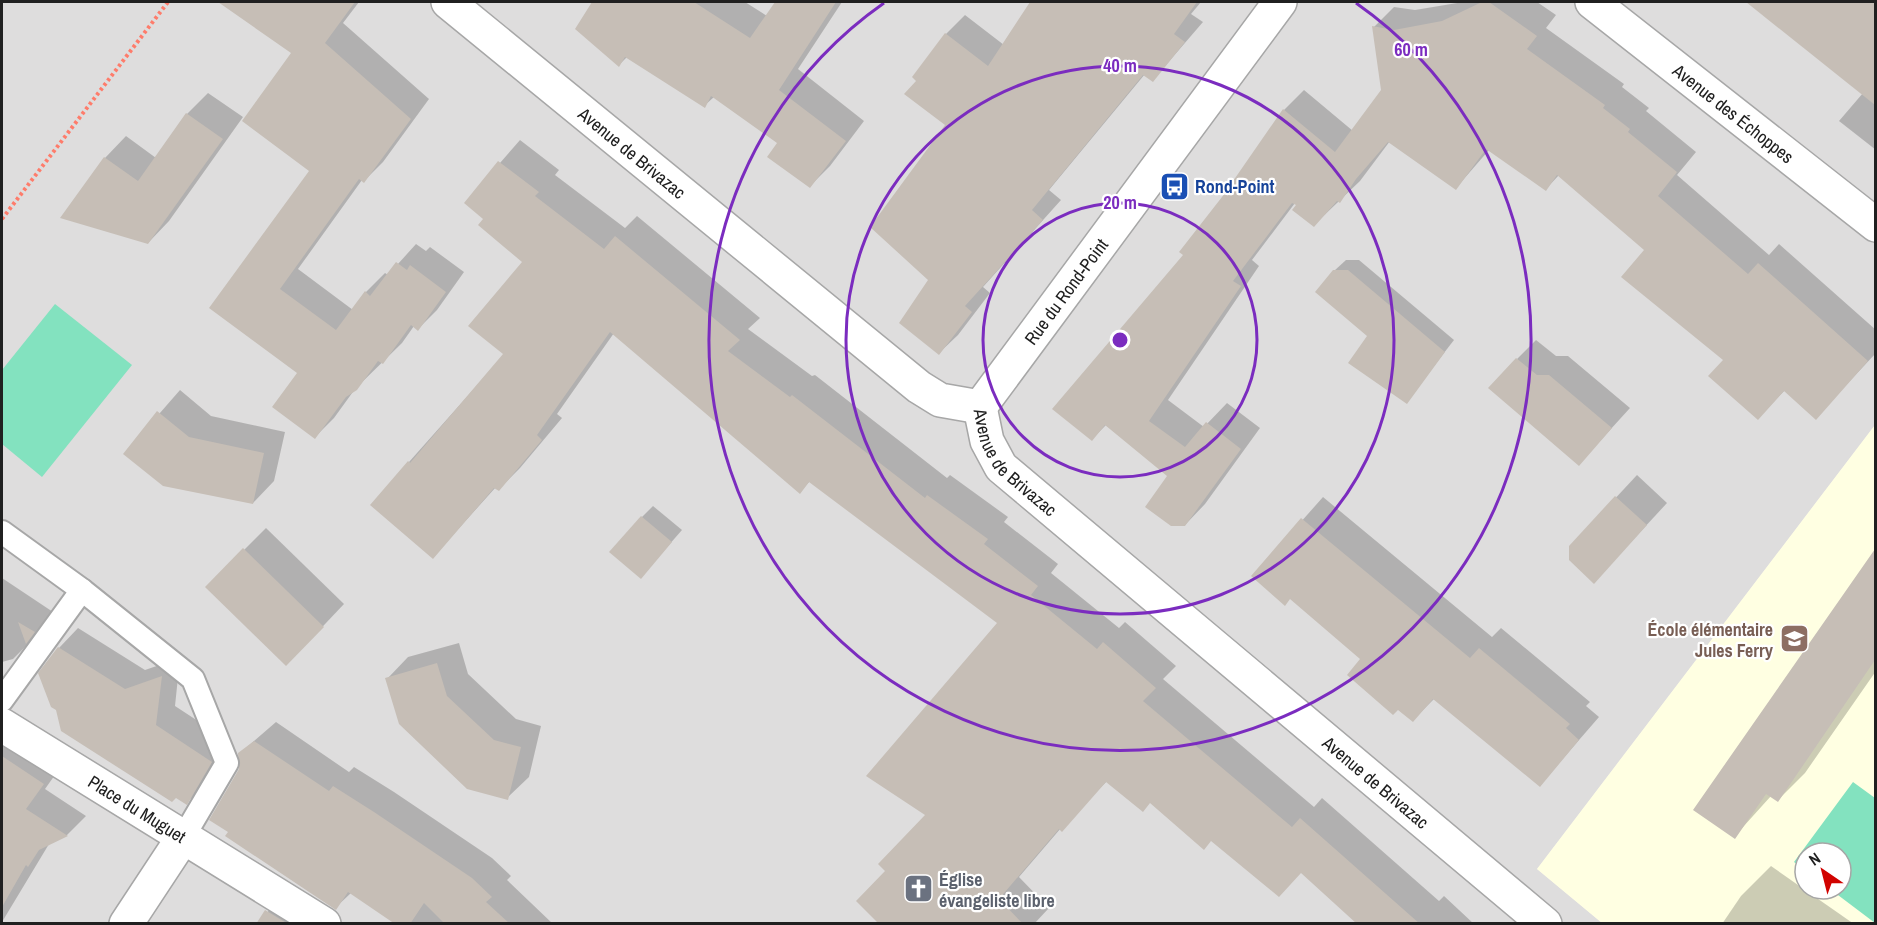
<svg xmlns="http://www.w3.org/2000/svg" width="1877" height="925" font-family="'Archivo Narrow',sans-serif">
	<style>
		.residential { fill: #dedddd }
		.education { fill: #ffffe2; fill-rule: evenodd }
		.pitch { fill: #83e2bf }
		.shadow { fill: #0003 }
		.building { fill: #c6beb6 }
		.lines { fill: none; stroke-linecap: round; stroke-linejoin: round }
		.lane-casing { stroke: #a7a7a7; stroke-width: 26 }
		.street-casing { stroke: #a7a7a7; stroke-width: 36 }
		.path { stroke: #fe7c6b; stroke-width: 4; stroke-dasharray: 3 3; stroke-linecap: butt }
		.lane { stroke: #fff; stroke-width: 22 }
		.street { stroke: #fff; stroke-width: 33 }
		.ring { fill: none; stroke: #7b2cbf; stroke-width: 3 }
		.labels { text-anchor: middle; dominant-baseline: central; stroke-width: 4.5; stroke-linejoin: round; paint-order: stroke }
		.street-label { font-size: 18px; fill: #202020; stroke: #fff }
		.transit-label { font-size: 18px; font-weight: bold; fill: #164399; stroke: #fff; text-anchor: start }
		.education-label { font-size: 18px; font-weight: bold; fill: #785e54; stroke: #fff; text-anchor: end }
		.worship-label { font-size: 18px; font-weight: bold; fill: #5b616d; stroke: #fff; text-anchor: start }
		.centre { fill: #7b2cbf; stroke: #fff; stroke-width: 3 }
		.ring-label { font-size: 18px; text-anchor: middle; font-weight: bold; fill: #7b2cbf; stroke: #fff; stroke-width: 4.5; stroke-linejoin: round; paint-order: stroke }
	</style>
	<rect width="100%" height="100%" fill="#f1eee7"/>
	<path class="residential" d="M 2,2 L 1875,2 L 1875,425 L 1537,869 L 1602,923 L 2,924 Z"/>
	<path class="education" d="M 1875,425 L 1875,923 L 1602,923 L 1537,869 ZM 1805,853 L 1841,853 L 1841,889 L 1805,889 Z"/>
	<g class="pitch">
		<path d="M 55,304 L 132,365 L 42,477 L 2,444 L 2,370 Z"/>
		<path d="M 1853,782 L 1875,798 L 1875,923 L 1830,889 L 1841,889 L 1841,853 L 1805,853 L 1805,870 L 1794,862 Z"/>
	</g>
	<g class="shadow">
		<path d="M 222,2 L 359,2 L 343,23 L 429,99 L 383,162 L 364,181 L 362,180 L 298,269 L 353,310 L 366,292 L 385,273 L 388,275 L 416,244 L 426,251 L 430,247 L 464,272 L 437,310 L 418,329 L 414,326 L 402,343 L 355,389 L 334,418 L 315,437 L 299,372 L 211,308 L 311,171 L 293,52 Z"/>
		<path d="M 594,2 L 745,2 L 767,16 L 776,2 L 842,2 L 798,69 L 864,121 L 830,166 L 810,186 L 779,143 L 714,97 L 704,106 L 627,57 L 619,65 L 577,29 Z"/>
		<path d="M 1029,2 L 1201,2 L 1191,14 L 1203,22 L 1153,80 L 1145,74 L 1049,190 L 1061,200 L 983,287 L 990,293 L 958,335 L 939,353 L 930,280 L 947,124 L 914,77 L 946,34 L 965,15 L 1004,45 L 1032,3 Z"/>
		<path d="M 1463,2 L 1537,2 L 1556,15 L 1546,28 L 1624,84 L 1622,87 L 1649,108 L 1646,111 L 1696,152 L 1677,175 L 1769,255 L 1779,244 L 1876,330 L 1876,353 L 1816,417 L 1785,390 L 1758,418 L 1725,360 L 1646,250 L 1559,175 L 1546,189 L 1489,150 L 1456,188 L 1390,141 L 1360,181 L 1314,225 L 1295,203 L 1252,260 L 1259,266 L 1168,400 L 1204,427 L 1227,403 L 1260,428 L 1205,504 L 1185,525 L 1169,476 L 1106,425 L 1092,439 L 1185,255 L 1284,110 L 1304,90 L 1353,131 L 1383,90 L 1374,27 L 1394,7 L 1415,10 Z"/>
		<path d="M 1749,2 L 1876,2 L 1876,150 L 1839,121 L 1863,93 Z"/>
		<path d="M 208,93 L 243,117 L 169,221 L 148,243 L 63,218 L 105,158 L 126,136 L 156,158 L 187,114 Z"/>
		<path d="M 520,140 L 559,170 L 555,175 L 625,228 L 637,216 L 760,318 L 748,329 L 812,376 L 815,375 L 947,478 L 950,475 L 1008,517 L 1004,522 L 1058,564 L 1051,573 L 1119,628 L 1125,622 L 1176,666 L 1163,679 L 1314,807 L 1322,798 L 1439,901 L 1444,896 L 1474,924 L 1360,924 L 1301,872 L 1212,840 L 1151,802 L 1107,781 L 1061,828 L 1019,877 L 1049,908 L 1034,924 L 881,924 L 887,871 L 928,815 L 999,623 L 810,481 L 800,492 L 614,333 L 557,414 L 562,418 L 520,468 L 499,489 L 496,487 L 433,557 L 409,462 L 505,354 L 525,262 L 485,219 L 466,202 Z"/>
		<path d="M 1346,260 L 1359,260 L 1454,340 L 1406,402 L 1334,271 Z"/>
		<path d="M 1536,340 L 1556,356 L 1568,356 L 1630,408 L 1579,464 L 1517,359 Z"/>
		<path d="M 180,390 L 211,416 L 285,432 L 274,481 L 253,503 L 125,453 Z"/>
		<path d="M 1637,475 L 1667,503 L 1594,582 L 1570,547 Z"/>
		<path d="M 1323,497 L 1492,637 L 1501,628 L 1590,702 L 1586,706 L 1599,717 L 1540,785 L 1435,698 L 1413,720 L 1363,659 L 1291,598 L 1253,576 Z"/>
		<path d="M 653,506 L 682,530 L 641,577 L 642,517 Z"/>
		<path d="M 266,528 L 344,604 L 308,642 L 207,587 Z"/>
		<path d="M 1876,552 L 1876,671 L 1805,773 L 1778,800 L 1771,796 L 1734,837 L 1695,810 Z"/>
		<path d="M 2,578 L 53,612 L 33,639 L 13,659 L 2,662 Z"/>
		<path d="M 78,628 L 145,670 L 180,658 L 175,706 L 230,742 L 206,784 L 186,803 L 57,709 L 59,648 Z"/>
		<path d="M 459,643 L 468,674 L 516,719 L 541,726 L 529,777 L 507,798 L 387,679 L 408,657 Z"/>
		<path d="M 276,722 L 349,772 L 354,767 L 394,792 L 492,858 L 511,876 L 507,880 L 553,924 L 397,924 L 351,893 L 335,908 L 230,831 L 240,770 L 239,754 Z"/>
		<path d="M 2,734 L 62,765 L 45,789 L 86,816 L 67,835 L 49,844 L 2,922 Z"/>
		<path d="M 1771,866 L 1854,924 L 1722,924 L 1741,896 Z"/>
		<path d="M 286,891 L 331,924 L 257,924 Z"/>
	</g>
	<g class="building">
		<path d="M 218,2 L 355,2 L 325,43 L 411,119 L 364,183 L 359,179 L 280,289 L 336,330 L 365,291 L 370,296 L 396,262 L 407,270 L 410,265 L 446,292 L 418,331 L 411,325 L 383,364 L 378,361 L 357,390 L 346,397 L 315,439 L 272,407 L 297,373 L 209,308 L 309,171 L 242,121 L 291,53 Z"/>
		<path d="M 592,2 L 694,2 L 750,38 L 775,2 L 836,2 L 779,90 L 846,141 L 810,188 L 767,157 L 777,143 L 711,96 L 705,108 L 625,57 L 619,67 L 575,29 Z"/>
		<path d="M 1030,2 L 1197,2 L 1174,34 L 1185,42 L 1153,82 L 1143,75 L 1032,210 L 1043,220 L 965,306 L 972,312 L 939,355 L 899,323 L 928,280 L 870,227 L 945,125 L 904,94 L 916,81 L 912,77 L 945,33 L 988,66 Z"/>
		<path d="M 1482,2 L 1489,2 L 1537,36 L 1527,49 L 1605,105 L 1603,108 L 1630,129 L 1628,132 L 1677,172 L 1658,196 L 1748,274 L 1758,263 L 1868,361 L 1816,420 L 1784,391 L 1758,420 L 1708,376 L 1723,360 L 1621,277 L 1644,250 L 1557,175 L 1546,191 L 1486,149 L 1456,190 L 1388,142 L 1356,179 L 1340,203 L 1337,201 L 1314,227 L 1292,210 L 1296,205 L 1292,203 L 1233,281 L 1241,286 L 1149,421 L 1185,447 L 1206,422 L 1241,449 L 1185,526 L 1171,526 L 1145,507 L 1167,476 L 1105,425 L 1092,441 L 1052,409 L 1183,255 L 1179,252 L 1222,197 L 1283,109 L 1335,152 L 1381,90 L 1372,26 L 1394,30 L 1442,21 Z"/>
		<path d="M 1746,2 L 1875,2 L 1875,105 Z"/>
		<path d="M 186,113 L 223,139 L 148,244 L 60,218 L 104,157 L 138,181 Z"/>
		<path d="M 498,161 L 539,192 L 535,196 L 604,249 L 615,236 L 740,340 L 728,351 L 790,397 L 792,395 L 925,498 L 927,495 L 988,539 L 984,544 L 1038,586 L 1031,595 L 1097,649 L 1103,642 L 1156,688 L 1143,701 L 1292,827 L 1300,818 L 1420,924 L 1357,924 L 1301,873 L 1279,897 L 1211,841 L 1204,850 L 1150,803 L 1143,812 L 1106,782 L 1062,832 L 1059,829 L 999,899 L 1023,924 L 879,924 L 856,901 L 885,871 L 878,864 L 925,815 L 866,776 L 997,623 L 809,482 L 800,494 L 610,332 L 537,435 L 542,440 L 499,491 L 494,488 L 433,559 L 370,505 L 408,461 L 410,463 L 503,354 L 468,326 L 522,262 L 478,225 L 483,219 L 464,203 Z"/>
		<path d="M 1333,270 L 1348,270 L 1445,352 L 1407,404 L 1348,363 L 1367,336 L 1315,292 Z"/>
		<path d="M 1516,358 L 1537,375 L 1549,375 L 1612,428 L 1579,466 L 1488,388 Z"/>
		<path d="M 157,411 L 189,437 L 264,453 L 253,504 L 163,486 L 123,454 Z"/>
		<path d="M 1615,496 L 1647,525 L 1594,584 L 1569,560 L 1569,546 Z"/>
		<path d="M 641,516 L 672,542 L 641,579 L 609,552 Z"/>
		<path d="M 1301,518 L 1470,658 L 1479,648 L 1570,724 L 1566,728 L 1579,740 L 1540,787 L 1433,699 L 1413,722 L 1398,710 L 1393,715 L 1347,675 L 1360,659 L 1290,599 L 1285,606 L 1251,576 Z"/>
		<path d="M 243,548 L 324,627 L 286,666 L 205,587 Z"/>
		<path d="M 1875,549 L 1875,660 L 1778,802 L 1766,794 L 1735,839 L 1693,810 Z"/>
		<path d="M 18,622 L 35,632 L 26,644 Z"/>
		<path d="M 58,647 L 125,689 L 162,676 L 156,725 L 212,762 L 187,805 L 176,798 L 172,802 L 61,731 L 56,710 L 51,707 L 38,673 Z"/>
		<path d="M 437,663 L 447,696 L 494,740 L 521,747 L 508,800 L 467,789 L 399,724 L 385,678 Z"/>
		<path d="M 254,741 L 329,791 L 333,786 L 374,812 L 472,878 L 492,897 L 486,902 L 510,924 L 445,924 L 424,903 L 410,924 L 395,924 L 348,892 L 336,910 L 225,836 L 228,832 L 209,820 L 239,769 L 238,753 Z"/>
		<path d="M 2,756 L 44,784 L 26,809 L 68,836 L 39,850 L 28,867 L 26,865 L 2,907 Z"/>
		<path d="M 265,910 L 288,924 L 256,924 Z"/>
	</g>
	<g class="lines">
		<defs>
			<g id="lane">
				<path d="M 2,532 L 82,590 L 193,679 L 227,763 L 184,836"/>
				<path d="M 2,700 L 82,590"/>
			</g>
			<g id="street">
				<path id="s1" d="M 448,2 L 919,387 L 940,400 L 980,407"/>
				<path id="s2" d="M 1592,2 L 1876,225"/>
				<path id="s3" d="M 980,407 L 987,441 L 1001,467 L 1545,924"/>
				<path id="s4" d="M 980,407 L 1280,2"/>
				<path id="s5" d="M 2,725 L 324,924"/>
				<path d="M 126,924 L 184,836"/>
			</g>
		</defs>
		<use href="#lane" class="lane-casing"/>
		<use href="#street" class="street-casing"/>
		<path class="path" d="M 2,219 L 168,2"/>
		<use href="#lane" class="lane"/>
		<use href="#street" class="street"/>
	</g>
	<g class="ring">
		<circle cx="1120" cy="340" r="137"/>
		<circle cx="1120" cy="340" r="274"/>
		<path d="M1356 3A411 411 0 1 1 884 3"/>
	</g>
	<defs>
		<symbol id="bus-square" viewBox="-11 -11 22 22"><rect x="-9" y="-9" width="18" height="18" rx="4" fill="#1a4fb4" stroke="#fff"/><path d="M-5-6H5V4H4V6H2V4H-2V6H-4V4H-5ZM-3.5-4V0h7V-4ZM-3.5 1.2v1.5H-2V1.2ZM2 1.2v1.5H3.5V1.2Z" fill="#fff"/></symbol>
		<symbol id="school-square" viewBox="-11 -11 22 22"><rect x="-9" y="-9" width="18" height="18" rx="4" fill="#8d6e63" stroke="#fff"/><path d="M0-5L7-2L0 1L-7-2ZM-4 1L0 2.5L4 1V4Q0 6-4 4Z" fill="#fff"/></symbol>
		<symbol id="church-square" viewBox="-11 -11 22 22"><rect x="-9" y="-9" width="18" height="18" rx="4" fill="#6b7280" stroke="#fff"/><path d="M-1.2-6h2.4v3.5h3.3v2.4h-3.3V6h-2.4V-.1h-3.3v-2.4h3.3Z" fill="#fff"/></symbol>
	</defs>
	<g fill-rule="evenodd">
		<use href="#bus-square" x="1158" y="170" width="33" height="33"/>
		<use href="#school-square" x="1778" y="622" width="33" height="33"/>
		<use href="#church-square" x="902" y="872" width="33" height="33"/>
	</g>
	<g class="labels">
		<g class="street-label">
			<text stroke="none"><textPath href="#s2" startOffset="180">Avenue des Échoppes</textPath></text>
			<text stroke="none"><textPath href="#s1" startOffset="238">Avenue de Brivazac</textPath></text>
			<text stroke="none"><textPath href="#s4" startOffset="144">Rue du Rond-Point</textPath></text>
			<text stroke="none"><textPath href="#s3" startOffset="68">Avenue de Brivazac</textPath></text>
			<text stroke="none"><textPath href="#s3" startOffset="554">Avenue de Brivazac</textPath></text>
			<text stroke="none"><textPath href="#s5" startOffset="159">Place du Muguet</textPath></text>
		</g>
		<g class="transit-label">
			<text x="1195" y="186">Rond-Point</text>
		</g>
		<g class="education-label">
			<text x="1773" y="629">École élémentaire<tspan x="1773" dy="21">Jules Ferry</tspan></text>
		</g>
		<g class="worship-label">
			<text x="939" y="879">Église<tspan x="939" dy="21">évangeliste libre</tspan></text>
		</g>
	</g>
	<circle cx="1120" cy="340" r="9" class="centre"/>
	<g class="ring-label">
		<text x="1411" y="56">60 m</text>
		<text x="1120" y="72">40 m</text>
		<text x="1120" y="209">20 m</text>
	</g>
	<rect width="1877" height="925" fill="none" stroke="#202020" stroke-width="6"/>
	<g transform="translate(1823 871) rotate(325)"><circle r="28" fill="#ffffff" stroke="#a6a6a6" stroke-width="1.5"/>
	<path d="M0-4.5L10 22L0 15L-10 22Z" fill="#d10300"/>
	<text y="-9" font-size="16" font-weight="bold" text-anchor="middle" fill="#202020">N</text>
	</g>
</svg>
